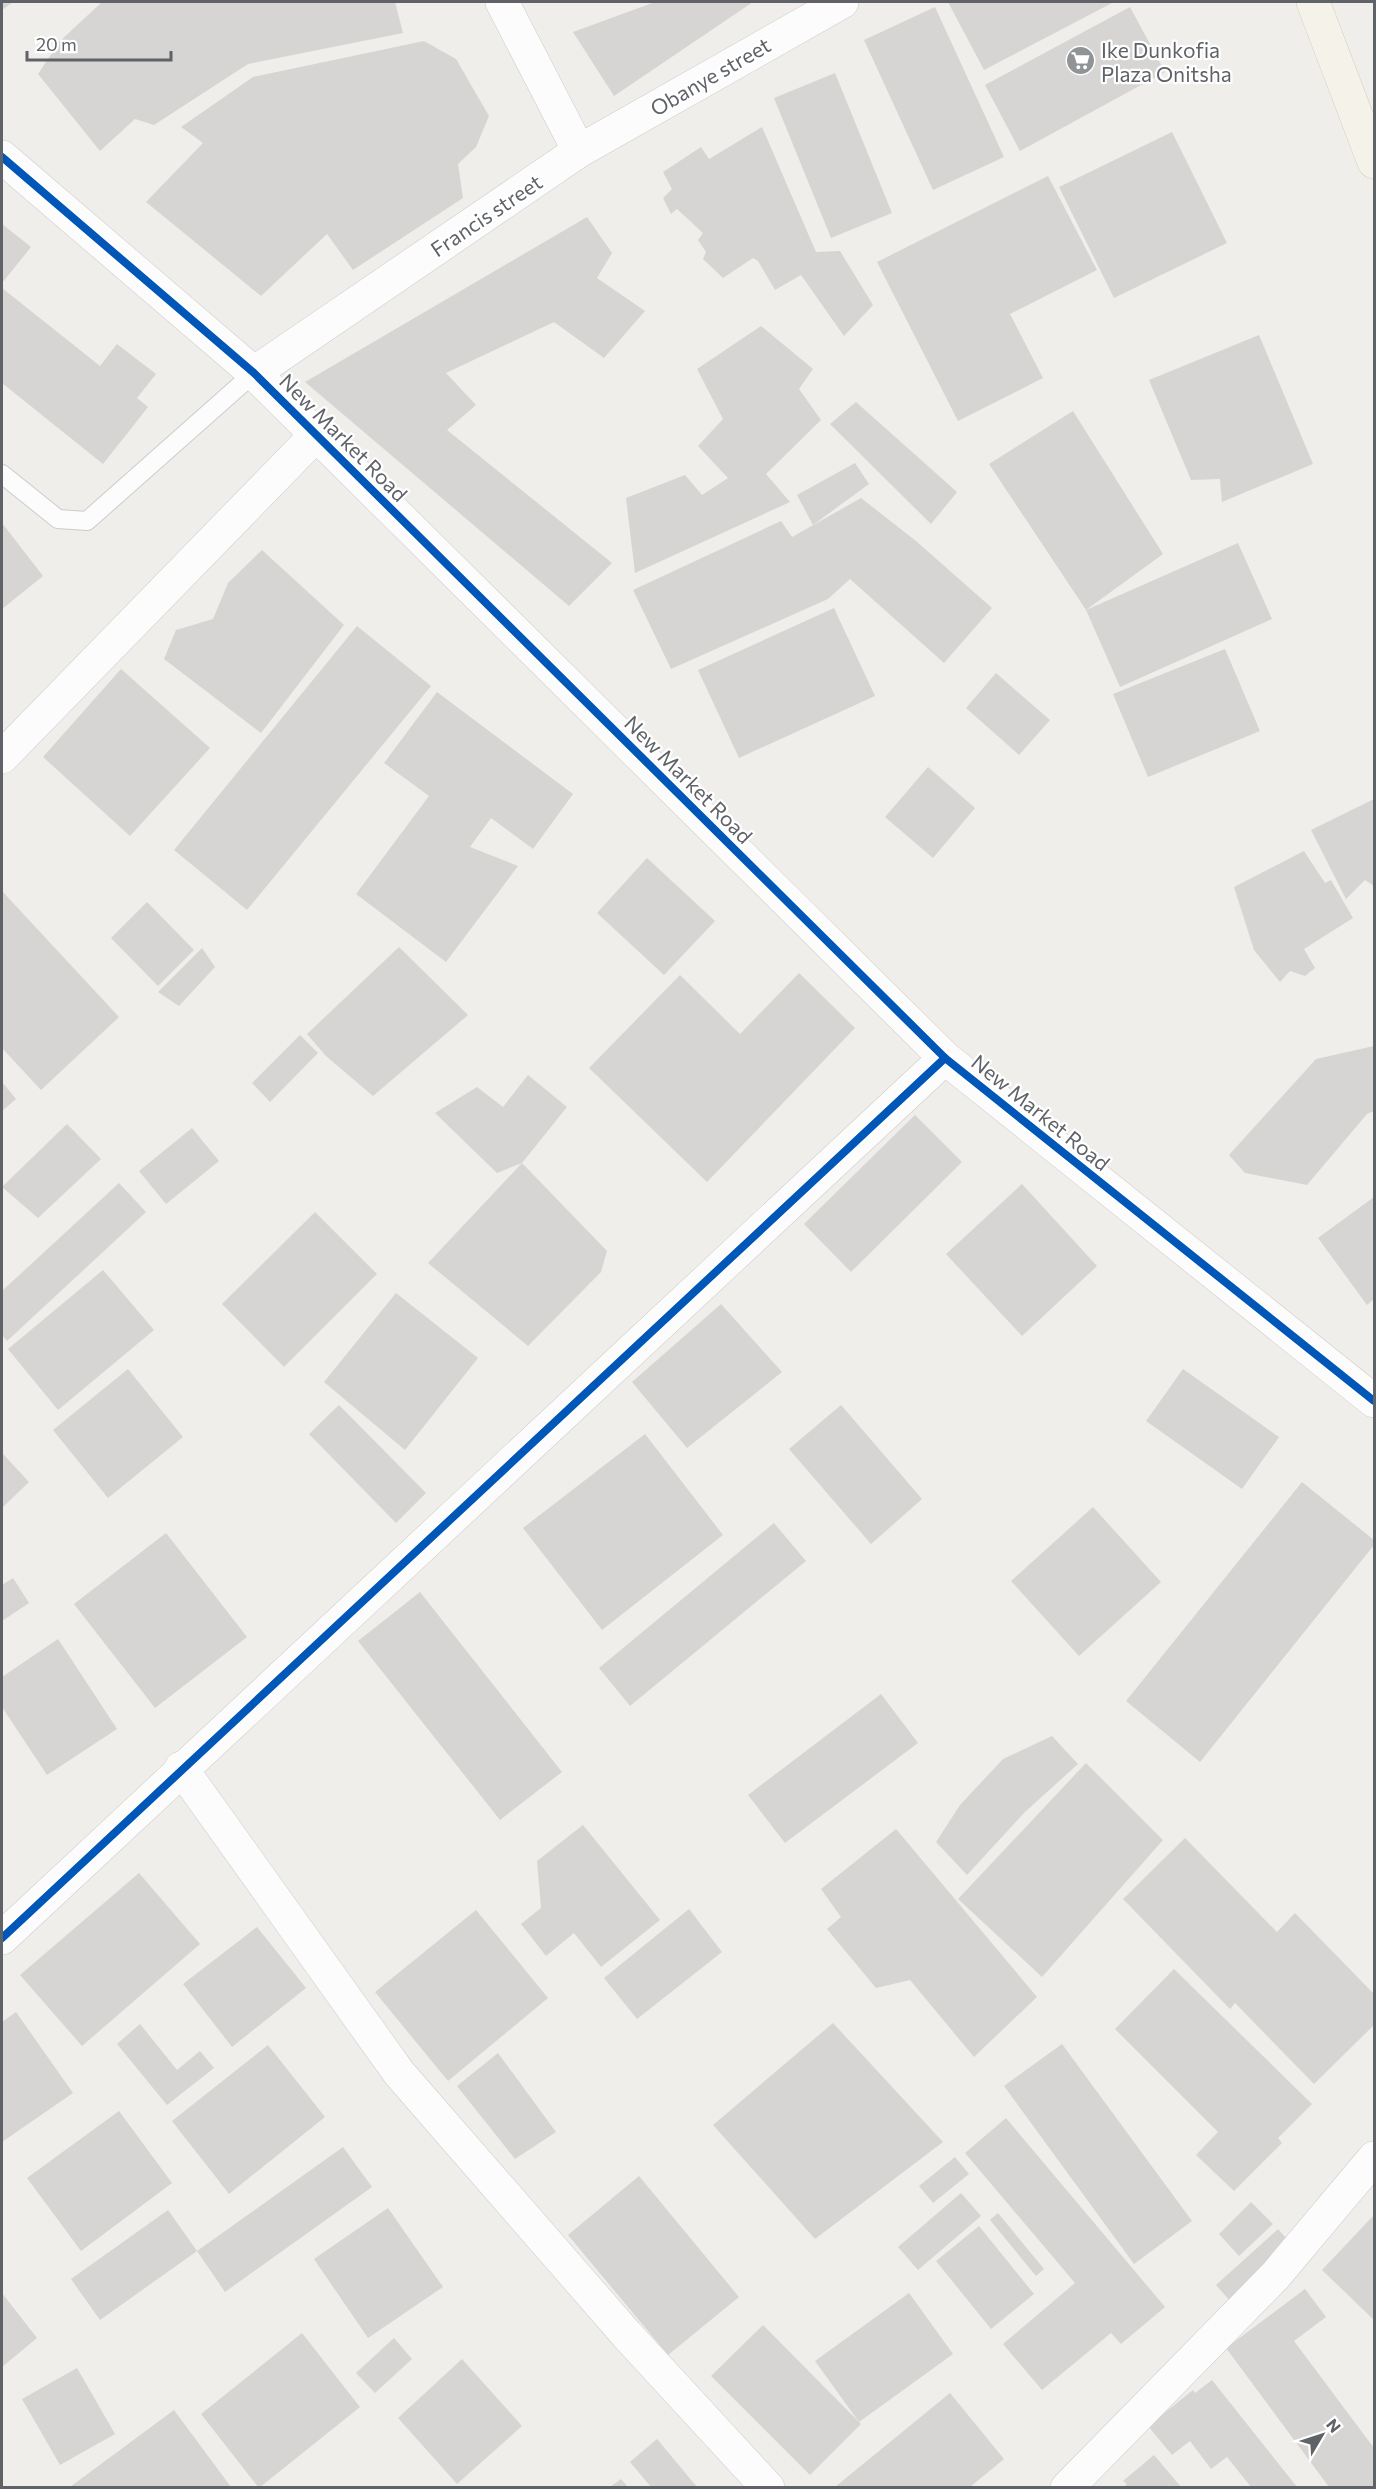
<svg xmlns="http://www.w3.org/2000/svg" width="1376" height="2489" font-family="Commissioner,sans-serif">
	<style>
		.building { fill: #d6d5d3 }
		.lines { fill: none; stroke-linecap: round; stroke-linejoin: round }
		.service-casing { stroke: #cbcccc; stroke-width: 20 }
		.minor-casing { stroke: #cbcccc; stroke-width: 34 }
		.tertiary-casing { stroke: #cbcccc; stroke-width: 34 }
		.primary-casing { stroke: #d7ceb8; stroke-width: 34 }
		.service { stroke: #fdfcfc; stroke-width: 18 }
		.minor { stroke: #fdfcfc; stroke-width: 33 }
		.tertiary { stroke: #fdfcfc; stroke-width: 33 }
		.primary { stroke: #f4f2e9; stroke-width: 33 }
		.cycleway-casing { stroke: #fff; stroke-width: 11 }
		.cycleway { stroke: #0057b8; stroke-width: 8 }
		.labels { text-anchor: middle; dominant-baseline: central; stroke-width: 4.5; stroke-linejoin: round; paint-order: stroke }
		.poi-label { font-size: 21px; fill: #5f6368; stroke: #fff; text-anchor: start }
		.street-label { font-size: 21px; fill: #5f6368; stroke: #fff }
	</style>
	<rect width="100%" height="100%" fill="#efeeea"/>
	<g class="building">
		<path d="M 2,2 L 13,2 L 2,10 Z"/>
		<path d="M 102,2 L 395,2 L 403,33 L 248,64 L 154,125 L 135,119 L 100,151 L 38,74 L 60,41 Z"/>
		<path d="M 655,2 L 753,2 L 614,96 L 573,32 Z"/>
		<path d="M 948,2 L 1114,2 L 984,70 Z"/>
		<path d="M 935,7 L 1004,157 L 933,190 L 864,40 Z"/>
		<path d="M 1130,7 L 1165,72 L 1020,151 L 985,85 Z"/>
		<path d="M 424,41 L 456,59 L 489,116 L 476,147 L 458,164 L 463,198 L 353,270 L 327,234 L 261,296 L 146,202 L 203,143 L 181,127 L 253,77 Z"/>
		<path d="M 835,73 L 892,213 L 831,238 L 774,98 Z"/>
		<path d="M 762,127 L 816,252 L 840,251 L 873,305 L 844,336 L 801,275 L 775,290 L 758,261 L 753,258 L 723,278 L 703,259 L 706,252 L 698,240 L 703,233 L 677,209 L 671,214 L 663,198 L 672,189 L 663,172 L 701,147 L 709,159 Z"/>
		<path d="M 1172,132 L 1227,243 L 1114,298 L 1059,187 Z"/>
		<path d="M 1048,176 L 1097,270 L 1010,314 L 1043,378 L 958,421 L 877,262 Z"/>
		<path d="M 587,217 L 612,253 L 597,278 L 645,311 L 604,358 L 554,322 L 446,373 L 476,405 L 447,430 L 612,563 L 569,606 L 305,382 Z"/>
		<path d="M 2,224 L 31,247 L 2,283 Z"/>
		<path d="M 2,288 L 100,366 L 117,344 L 156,374 L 137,398 L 148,407 L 103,464 L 2,383 Z"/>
		<path d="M 761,326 L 813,369 L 799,389 L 821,420 L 766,474 L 790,502 L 635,573 L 626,498 L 685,475 L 702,495 L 728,478 L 698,446 L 723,419 L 697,369 Z"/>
		<path d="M 1259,335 L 1313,464 L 1222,502 L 1220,479 L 1191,480 L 1149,380 Z"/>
		<path d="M 856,402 L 957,492 L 931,524 L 830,424 Z"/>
		<path d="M 1073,411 L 1163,554 L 1086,610 L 1238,543 L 1272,619 L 1120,687 L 1086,610 L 989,464 Z"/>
		<path d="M 855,463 L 869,484 L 813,525 L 797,495 Z"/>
		<path d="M 861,498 L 916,541 L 992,608 L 944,663 L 850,579 L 828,599 L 671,669 L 633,590 L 781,521 L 792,537 Z"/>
		<path d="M 2,523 L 43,576 L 2,609 Z"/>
		<path d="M 262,550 L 344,625 L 261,733 L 164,659 L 176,630 L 213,619 L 228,583 Z"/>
		<path d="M 834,608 L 875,696 L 739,758 L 698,670 Z"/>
		<path d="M 357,626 L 431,686 L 247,910 L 174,850 Z"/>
		<path d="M 1225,649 L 1260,731 L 1148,777 L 1113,694 Z"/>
		<path d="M 121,669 L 210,748 L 130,836 L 43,757 Z"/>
		<path d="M 996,673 L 1050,720 L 1019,755 L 966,708 Z"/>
		<path d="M 437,692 L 573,794 L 533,849 L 491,818 L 470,847 L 518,866 L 446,962 L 356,894 L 429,796 L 384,763 Z"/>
		<path d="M 928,767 L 975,808 L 933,858 L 885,817 Z"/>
		<path d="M 1374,799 L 1374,886 L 1365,880 L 1346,899 L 1311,830 Z"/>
		<path d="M 1304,851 L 1325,883 L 1331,880 L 1353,918 L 1304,949 L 1315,968 L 1305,976 L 1290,971 L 1280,982 L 1254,950 L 1234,887 Z"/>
		<path d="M 647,858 L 715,921 L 664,975 L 597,913 Z"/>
		<path d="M 2,891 L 119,1017 L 41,1090 L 2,1048 Z"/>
		<path d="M 147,902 L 194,950 L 158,986 L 111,938 Z"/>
		<path d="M 399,947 L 468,1015 L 373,1096 L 326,1056 L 307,1034 Z"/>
		<path d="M 202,948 L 215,967 L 179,1006 L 158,992 Z"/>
		<path d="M 799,973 L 855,1028 L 707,1182 L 589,1068 L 680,975 L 740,1034 Z"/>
		<path d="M 300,1035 L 318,1053 L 270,1102 L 252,1083 Z"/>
		<path d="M 1374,1046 L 1374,1111 L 1367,1114 L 1307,1185 L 1245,1173 L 1229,1155 L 1316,1059 Z"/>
		<path d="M 528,1075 L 567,1107 L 522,1163 L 607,1251 L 601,1272 L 528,1346 L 428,1263 L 522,1163 L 497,1173 L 435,1113 L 477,1087 L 503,1107 Z"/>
		<path d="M 2,1082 L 16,1099 L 2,1111 Z"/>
		<path d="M 915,1115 L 962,1162 L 851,1272 L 804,1224 Z"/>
		<path d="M 67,1124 L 101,1159 L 38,1218 L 2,1187 Z"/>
		<path d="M 192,1128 L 219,1161 L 166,1204 L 139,1171 Z"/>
		<path d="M 119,1183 L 146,1212 L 7,1341 L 2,1335 L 2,1291 Z"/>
		<path d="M 1022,1184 L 1097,1266 L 1022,1336 L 946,1254 Z"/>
		<path d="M 1374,1197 L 1374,1299 L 1367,1305 L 1318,1238 Z"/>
		<path d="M 315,1212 L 377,1274 L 284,1367 L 222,1304 Z"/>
		<path d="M 103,1270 L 154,1330 L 58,1410 L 8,1349 Z"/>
		<path d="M 396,1293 L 478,1358 L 405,1450 L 324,1382 Z"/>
		<path d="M 721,1304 L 782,1372 L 687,1448 L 632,1382 Z"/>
		<path d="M 128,1369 L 183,1437 L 108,1498 L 53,1430 Z"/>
		<path d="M 1183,1369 L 1279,1437 L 1242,1489 L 1146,1421 Z"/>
		<path d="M 339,1405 L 426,1493 L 396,1523 L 309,1434 Z"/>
		<path d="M 841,1405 L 922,1499 L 871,1544 L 789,1449 Z"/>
		<path d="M 645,1434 L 723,1535 L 602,1630 L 523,1528 Z"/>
		<path d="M 2,1453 L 29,1482 L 2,1508 Z"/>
		<path d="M 1302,1482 L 1374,1540 L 1374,1545 L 1200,1762 L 1126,1701 Z"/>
		<path d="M 1093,1507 L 1161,1582 L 1079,1656 L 1011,1581 Z"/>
		<path d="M 774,1523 L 806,1561 L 630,1706 L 599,1668 Z"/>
		<path d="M 166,1533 L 247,1637 L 155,1708 L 74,1604 Z"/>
		<path d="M 13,1578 L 29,1603 L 2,1621 L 2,1585 Z"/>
		<path d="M 420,1592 L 562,1772 L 500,1820 L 358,1641 Z"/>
		<path d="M 58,1639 L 117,1729 L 47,1775 L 2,1707 L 2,1677 Z"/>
		<path d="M 881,1694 L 918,1743 L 785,1843 L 748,1795 Z"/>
		<path d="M 1052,1736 L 1078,1764 L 1025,1812 L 967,1875 L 936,1842 L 960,1805 L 1003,1759 Z"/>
		<path d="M 1086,1763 L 1163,1840 L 1042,1977 L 958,1899 Z"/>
		<path d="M 583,1825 L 660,1920 L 601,1967 L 574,1933 L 546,1956 L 521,1924 L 541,1908 L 537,1861 Z"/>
		<path d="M 896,1829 L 1037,1997 L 974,2057 L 910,1980 L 876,1988 L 827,1929 L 841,1917 L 821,1889 Z"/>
		<path d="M 1185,1838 L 1277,1932 L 1295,1913 L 1374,1994 L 1374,2025 L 1314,2084 L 1235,2003 L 1230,2009 L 1123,1899 Z"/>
		<path d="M 139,1873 L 200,1944 L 82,2046 L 20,1975 Z"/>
		<path d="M 689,1909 L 722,1952 L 637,2019 L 604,1978 Z"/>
		<path d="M 476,1910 L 548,1998 L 448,2081 L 375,1992 Z"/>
		<path d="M 257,1927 L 306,1988 L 232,2047 L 183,1984 Z"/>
		<path d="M 1174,1969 L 1312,2104 L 1278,2138 L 1282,2143 L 1234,2191 L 1196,2155 L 1218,2132 L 1115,2029 Z"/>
		<path d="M 16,2012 L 73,2093 L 2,2142 L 2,2022 Z"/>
		<path d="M 833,2023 L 943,2142 L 815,2239 L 713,2125 Z"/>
		<path d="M 140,2024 L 177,2070 L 200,2051 L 214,2068 L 167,2105 L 117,2044 Z"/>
		<path d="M 1062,2044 L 1192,2221 L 1134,2264 L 1004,2086 Z"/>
		<path d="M 268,2045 L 325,2117 L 229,2194 L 172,2121 Z"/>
		<path d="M 498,2053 L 556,2132 L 515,2159 L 457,2086 Z"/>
		<path d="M 119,2111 L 172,2183 L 81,2251 L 27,2178 Z"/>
		<path d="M 1006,2118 L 1165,2307 L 1121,2344 L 1111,2333 L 1042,2390 L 1003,2344 L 1075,2283 L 965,2153 Z"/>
		<path d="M 343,2147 L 372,2187 L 225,2292 L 197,2251 Z"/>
		<path d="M 955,2157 L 969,2174 L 933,2203 L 919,2186 Z"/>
		<path d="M 639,2176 L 739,2297 L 668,2355 L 568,2235 Z"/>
		<path d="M 961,2193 L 981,2216 L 918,2270 L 898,2247 Z"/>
		<path d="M 1251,2202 L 1273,2224 L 1239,2256 L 1219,2234 Z"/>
		<path d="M 388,2208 L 443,2287 L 368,2338 L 314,2259 Z"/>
		<path d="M 168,2210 L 197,2251 L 100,2320 L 71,2279 Z"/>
		<path d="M 998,2213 L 1044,2269 L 1036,2276 L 990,2220 Z"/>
		<path d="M 1374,2215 L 1374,2320 L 1322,2270 Z"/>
		<path d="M 979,2226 L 1034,2294 L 991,2329 L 936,2261 Z"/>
		<path d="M 1278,2229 L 1293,2246 L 1231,2302 L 1216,2285 Z"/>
		<path d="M 1305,2289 L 1326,2317 L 1294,2341 L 1374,2448 L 1374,2487 L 1329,2487 L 1226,2348 Z"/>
		<path d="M 2,2293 L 37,2338 L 2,2367 Z"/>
		<path d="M 909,2293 L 953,2354 L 859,2422 L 815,2361 Z"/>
		<path d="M 763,2325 L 861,2424 L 810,2475 L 711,2376 Z"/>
		<path d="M 302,2333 L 360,2407 L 259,2488 L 201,2414 Z"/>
		<path d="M 394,2338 L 412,2359 L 375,2393 L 356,2373 Z"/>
		<path d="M 462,2359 L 522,2426 L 457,2484 L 398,2418 Z"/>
		<path d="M 77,2368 L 115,2434 L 60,2465 L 22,2399 Z"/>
		<path d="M 1212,2380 L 1297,2487 L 1251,2487 L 1227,2457 L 1211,2469 L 1190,2441 L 1172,2455 L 1148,2426 L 1193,2390 L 1195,2393 Z"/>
		<path d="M 950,2393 L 1004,2459 L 970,2487 L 835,2487 Z"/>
		<path d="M 174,2410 L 231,2487 L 70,2487 Z"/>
		<path d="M 657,2439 L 697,2487 L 651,2487 L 630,2462 Z"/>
		<path d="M 1154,2455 L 1181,2487 L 1123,2487 L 1127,2484 L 1123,2481 Z"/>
		<path d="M 621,2479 L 628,2487 L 610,2487 Z"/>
	</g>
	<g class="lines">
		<defs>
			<path id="service" d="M 2,474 L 58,519 L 87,521 L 254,373"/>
			<g id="minor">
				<path d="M 579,151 L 842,2"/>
				<path d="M 254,373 L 579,151 L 502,2"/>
				<path d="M 2,757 L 316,435"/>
				<path d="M 181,1768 L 399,2073 L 627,2335 L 768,2488"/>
				<path d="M 2,1938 L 945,1058"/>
				<path d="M 1067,2488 L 1275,2276 L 1374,2158"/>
			</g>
			<path id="tertiary" d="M 2,157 L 254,373 L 945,1058 L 1374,1401"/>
			<path id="primary" d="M 1313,2 L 1374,162"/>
		</defs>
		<use href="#service" class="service-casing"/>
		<use href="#minor" class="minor-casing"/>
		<use href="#tertiary" class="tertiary-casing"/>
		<use href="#primary" class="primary-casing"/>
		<use href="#service" class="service"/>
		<use href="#minor" class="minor"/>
		<use href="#tertiary" class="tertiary"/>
		<use href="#primary" class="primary"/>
		<defs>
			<g id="cycleway">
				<path d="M 2,157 L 254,373 L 945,1058 L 1374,1401"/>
				<path d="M 2,1938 L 945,1058"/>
			</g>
		</defs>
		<use href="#cycleway" class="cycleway-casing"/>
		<use href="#cycleway" class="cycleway"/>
	</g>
	<defs>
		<symbol id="supermarket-disc" viewBox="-11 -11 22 22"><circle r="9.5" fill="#919496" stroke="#fff"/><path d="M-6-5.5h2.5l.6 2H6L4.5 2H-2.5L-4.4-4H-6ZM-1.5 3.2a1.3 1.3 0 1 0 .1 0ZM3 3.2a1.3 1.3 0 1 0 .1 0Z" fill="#fff"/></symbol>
	</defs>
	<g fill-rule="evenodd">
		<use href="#supermarket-disc" x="1064" y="44" width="33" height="33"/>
	</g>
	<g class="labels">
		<g class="poi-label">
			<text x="1101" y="49">Ike Dunkofia<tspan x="1101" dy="24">Plaza Onitsha</tspan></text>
		</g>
		<g class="street-label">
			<text transform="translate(710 76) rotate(-30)">Obanye street</text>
			<text transform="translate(486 215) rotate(-34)">Francis street</text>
			<text transform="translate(344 437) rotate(45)">New Market Road</text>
			<text transform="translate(689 779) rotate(45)">New Market Road</text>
			<text transform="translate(1041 1112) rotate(39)">New Market Road</text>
		</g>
	</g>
	<rect width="1376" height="2489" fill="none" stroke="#5f6368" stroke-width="6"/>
	<g transform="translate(1322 2435) rotate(51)" stroke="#ffffff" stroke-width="4.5" paint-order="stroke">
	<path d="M0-4.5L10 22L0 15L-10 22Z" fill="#5f6368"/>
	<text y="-9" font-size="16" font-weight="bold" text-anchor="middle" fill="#5f6368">N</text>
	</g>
	<path d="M27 51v9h144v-9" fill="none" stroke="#5f6368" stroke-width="3"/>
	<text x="36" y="51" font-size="18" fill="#5f6368" stroke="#ffffff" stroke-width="4.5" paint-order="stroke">20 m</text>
</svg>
